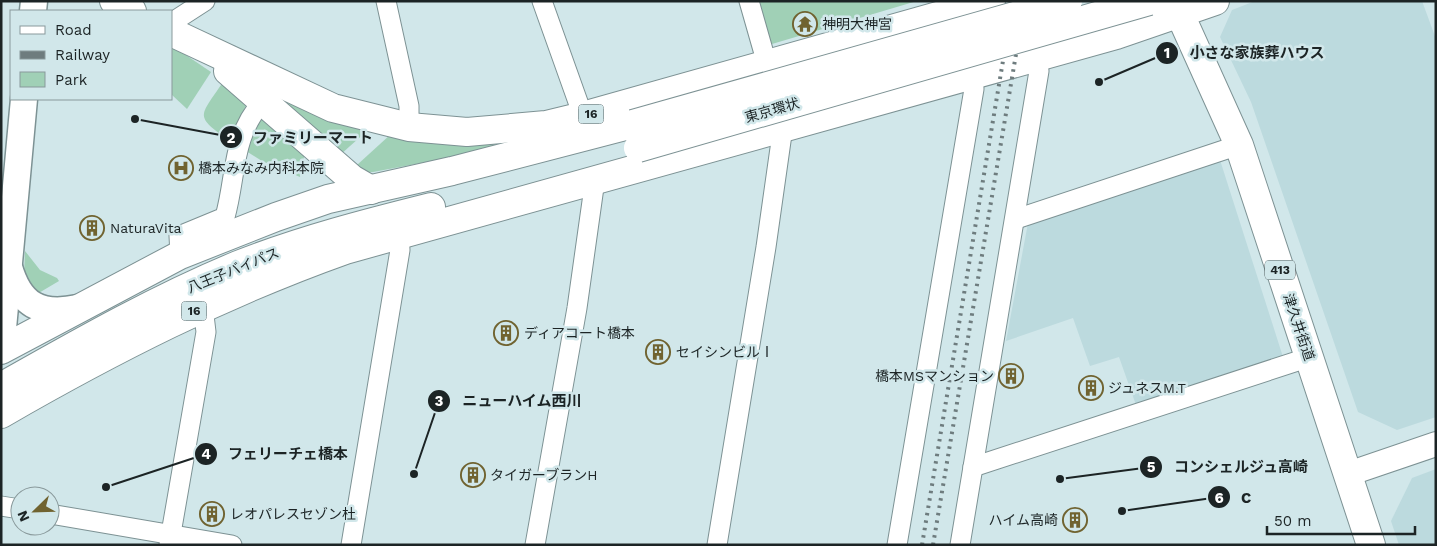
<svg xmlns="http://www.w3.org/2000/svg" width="1437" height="546" font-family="'Work Sans','Noto Sans JP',sans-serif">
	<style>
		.built { fill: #bcdade }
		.green { fill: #a0d0b6 }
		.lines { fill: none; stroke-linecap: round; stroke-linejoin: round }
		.minor-casing { stroke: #7d9294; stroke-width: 21 }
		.tertiary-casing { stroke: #7d9294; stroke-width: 26 }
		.secondary-casing { stroke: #7d9294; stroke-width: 29 }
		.trunk-casing { stroke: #7d9294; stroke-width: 30 }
		.minor { stroke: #fff; stroke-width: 19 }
		.tertiary { stroke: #fff; stroke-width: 24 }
		.secondary { stroke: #fff; stroke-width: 26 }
		.trunk { stroke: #fff; stroke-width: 28 }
		.rail { stroke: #6e7c7e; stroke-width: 4; stroke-dasharray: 2.5 5; stroke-linecap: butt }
		.trunk-bridge-casing { stroke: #7d9294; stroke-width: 30; stroke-linecap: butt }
		.trunk-bridge { stroke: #fff; stroke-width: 28 }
		.labels { text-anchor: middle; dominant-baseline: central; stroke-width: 5; stroke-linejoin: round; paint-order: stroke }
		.shield { fill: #d1e7ea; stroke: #525e60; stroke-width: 1 }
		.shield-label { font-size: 12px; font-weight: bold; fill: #1c2425 }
		.poi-label { font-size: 14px; fill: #1c2425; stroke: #d1e7ea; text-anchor: start }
		.street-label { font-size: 14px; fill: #1c2425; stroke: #d1e7ea }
		.leader { fill: none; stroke: #1c2425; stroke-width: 2 }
		.callout-dot { fill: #1c2425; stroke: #d1e7ea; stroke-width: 2 }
		.mark-label { font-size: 15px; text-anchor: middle; font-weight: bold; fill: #fff }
		.callout-label { font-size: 15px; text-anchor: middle; font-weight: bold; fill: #1c2425; stroke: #d1e7ea; stroke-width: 5; stroke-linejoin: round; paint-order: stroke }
	</style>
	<rect width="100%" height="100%" fill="#d1e7ea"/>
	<g class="built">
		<path d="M 1255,1 L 1422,1 L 1436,39 L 1436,417 L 1397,430 L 1358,412 L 1251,102 L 1220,37 L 1232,10 Z"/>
		<path d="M 1220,160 L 1283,357 L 1136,405 L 1119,357 L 1090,366 L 1073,318 L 1006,341 L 1028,223 Z"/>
		<path d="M 1436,469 L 1436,545 L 1399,545 L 1391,521 L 1412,478 Z"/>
	</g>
	<g class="green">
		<path d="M 753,1 L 917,1 L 772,44 L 765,44 Z"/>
		<path d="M 171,45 L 211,72 L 187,109 L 171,94 Z"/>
		<path d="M 256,81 L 368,130 L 340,155 Z"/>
		<path d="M 223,82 L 247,103 L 230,141 C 194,115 199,118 223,82 Z"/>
		<path d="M 262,117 L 305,152 L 300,177 L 262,161 L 246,151 L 248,139 Z"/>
		<path d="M 391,134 L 534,136 L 448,158 L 373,172 L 365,172 L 357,165 Z"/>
		<path d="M 25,251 L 40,270 L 57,278 L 59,281 L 37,294 L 24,275 Z"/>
	</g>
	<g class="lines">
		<defs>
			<g id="minor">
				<path d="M 386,1 L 409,106 L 409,127"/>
				<path d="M 542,1 L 583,116"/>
				<path d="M 749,1 L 767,64"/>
				<path d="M 171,23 L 205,1"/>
				<path d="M 1016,219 L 1239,145"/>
				<path d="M 180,255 L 179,236 L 225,217 C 237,174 231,137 263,101"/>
				<path d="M 973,467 L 1310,357"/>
				<path d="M 1,506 L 20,509"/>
				<path d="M 50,514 L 232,545"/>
				<path d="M 169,545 L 206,332 L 203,307"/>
				<path d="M 351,545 L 400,250 L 399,235"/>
				<path d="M 535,545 L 577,308 L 595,180"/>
				<path d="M 717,545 L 766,247 L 783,127"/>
				<path d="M 897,545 L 974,89 L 973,74"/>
				<path d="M 960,545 L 1039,71 L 1037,57"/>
			</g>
			<path id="tertiary" d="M 1348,474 L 1436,444"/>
			<g id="secondary">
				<path d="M 33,11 L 34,1"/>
				<path d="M 9,267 C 20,305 40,316 78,308"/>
				<path d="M 1,350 L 24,99"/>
			</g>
			<g id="trunk">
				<path d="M 114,1 L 132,11"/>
				<path d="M 1174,1 L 1239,145 L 1371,545"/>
				<path d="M 171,32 L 333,108 L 409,127 L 467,132 L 546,125 L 583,116 L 991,1"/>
				<path d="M 228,71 L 352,179 L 371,190"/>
				<path d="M 1,350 L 180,255 L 276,217 L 328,199 L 452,171 L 633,124"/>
				<path d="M 1,387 C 79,343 156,299 238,265 C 301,240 367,223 431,207"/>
				<path d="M 1,414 C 112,350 224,293 345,250 L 1116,35 L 1215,1"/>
			</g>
		</defs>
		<use href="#minor" class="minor-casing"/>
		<use href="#tertiary" class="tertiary-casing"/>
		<use href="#secondary" class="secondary-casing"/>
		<use href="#trunk" class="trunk-casing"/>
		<use href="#minor" class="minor"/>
		<use href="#tertiary" class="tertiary"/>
		<use href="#secondary" class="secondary"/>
		<use href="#trunk" class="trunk"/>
		<g class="rail">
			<path d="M 922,545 L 1013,1"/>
			<path d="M 933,545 L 1025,1"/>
		</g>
		<defs>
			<g id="trunk-bridge">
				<path d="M 633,124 L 1068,1"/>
				<path d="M 638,148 L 1149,1"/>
			</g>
		</defs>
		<use href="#trunk-bridge" class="trunk-bridge-casing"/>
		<use href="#trunk-bridge" class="trunk-bridge"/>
	</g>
	<defs>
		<symbol id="temple-ring" viewBox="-11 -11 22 22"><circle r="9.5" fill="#d1e7ea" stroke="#706330" stroke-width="1.5"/><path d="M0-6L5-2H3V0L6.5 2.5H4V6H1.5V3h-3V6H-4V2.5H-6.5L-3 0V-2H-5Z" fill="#706330"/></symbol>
		<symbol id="hospital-ring" viewBox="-11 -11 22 22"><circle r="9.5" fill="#d1e7ea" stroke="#706330" stroke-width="1.5"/><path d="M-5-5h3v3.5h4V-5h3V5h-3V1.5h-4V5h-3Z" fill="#706330"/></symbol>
		<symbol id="building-ring" viewBox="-11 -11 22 22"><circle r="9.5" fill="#d1e7ea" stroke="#706330" stroke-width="1.5"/><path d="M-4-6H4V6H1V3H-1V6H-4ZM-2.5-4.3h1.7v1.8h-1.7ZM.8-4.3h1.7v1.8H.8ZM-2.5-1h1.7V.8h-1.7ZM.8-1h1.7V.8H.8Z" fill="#706330"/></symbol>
	</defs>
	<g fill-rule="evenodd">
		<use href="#temple-ring" x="791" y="10" width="28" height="28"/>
		<use href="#hospital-ring" x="167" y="154" width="28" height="28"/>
		<use href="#building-ring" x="78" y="214" width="28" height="28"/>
		<use href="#building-ring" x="492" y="319" width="28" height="28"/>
		<use href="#building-ring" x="644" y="338" width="28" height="28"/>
		<use href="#building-ring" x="997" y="362" width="28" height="28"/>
		<use href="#building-ring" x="1077" y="374" width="28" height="28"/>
		<use href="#building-ring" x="459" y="461" width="28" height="28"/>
		<use href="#building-ring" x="198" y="500" width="28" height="28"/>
		<use href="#building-ring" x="1061" y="506" width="28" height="28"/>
	</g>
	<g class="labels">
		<g class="shield">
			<rect x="578.5" y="104.5" width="25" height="19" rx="4"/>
			<rect x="1265" y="260.5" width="30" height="19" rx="4"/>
			<rect x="181.5" y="301.5" width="25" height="19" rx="4"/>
		</g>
		<g class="shield-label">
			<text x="591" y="114">16</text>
			<text x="1280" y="270">413</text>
			<text x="194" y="311">16</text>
		</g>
		<g class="poi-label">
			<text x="822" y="24">神明大神宮</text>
			<text x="198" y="168">橋本みなみ内科本院</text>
			<text x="110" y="228">NaturaVita</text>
			<text x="524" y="333">ディアコート橋本</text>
			<text x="676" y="352">セイシンビルⅠ</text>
			<text x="994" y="376" text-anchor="end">橋本MSマンション</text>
			<text x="1108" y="388">ジュネスM.T</text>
			<text x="490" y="475">タイガーブランH</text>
			<text x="230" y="514">レオパレスセゾン杜</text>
			<text x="1058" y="520" text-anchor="end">ハイム高崎</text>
		</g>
		<g class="street-label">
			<text transform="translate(772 110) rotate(-16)">東京環状</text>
			<text transform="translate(233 270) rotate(-22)">八王子バイパス</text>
			<text transform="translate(1299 327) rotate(71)">津久井街道</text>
		</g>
	</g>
	<path class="leader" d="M1099 82L1167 53M135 119L231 137M414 474L439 401M106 487L206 454M1060 479L1151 467M1122 511L1219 497"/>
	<g class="callout-dot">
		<circle cx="1099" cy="82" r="5"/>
		<circle cx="135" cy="119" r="5"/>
		<circle cx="414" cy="474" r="5"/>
		<circle cx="106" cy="487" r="5"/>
		<circle cx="1060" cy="479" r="5"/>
		<circle cx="1122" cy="511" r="5"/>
		<circle cx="1167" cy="53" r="12"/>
		<circle cx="231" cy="137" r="12"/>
		<circle cx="439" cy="401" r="12"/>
		<circle cx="206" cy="454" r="12"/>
		<circle cx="1151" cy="467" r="12"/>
		<circle cx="1219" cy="497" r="12"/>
	</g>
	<g class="mark-label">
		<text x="1167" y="58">1</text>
		<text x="231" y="143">2</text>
		<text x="439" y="406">3</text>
		<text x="206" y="459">4</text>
		<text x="1151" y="472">5</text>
		<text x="1219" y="503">6</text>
	</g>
	<g class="callout-label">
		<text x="1257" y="58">小さな家族葬ハウス</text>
		<text x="313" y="143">ファミリーマート</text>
		<text x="522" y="406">ニューハイム西川</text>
		<text x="288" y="459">フェリーチェ橋本</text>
		<text x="1241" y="472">コンシェルジュ高崎</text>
		<text x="1246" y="503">C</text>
	</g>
	<rect width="1437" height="546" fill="none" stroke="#1c2425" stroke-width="5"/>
	<rect x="10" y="10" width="162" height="90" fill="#d1e7ea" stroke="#89999b"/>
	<rect x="20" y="26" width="25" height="8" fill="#ffffff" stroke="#89999b"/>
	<text x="55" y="35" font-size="15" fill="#1c2425">Road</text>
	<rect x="20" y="51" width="25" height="8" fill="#6e7c7e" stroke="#89999b"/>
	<text x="55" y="60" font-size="15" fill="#1c2425">Railway</text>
	<rect x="20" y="72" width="25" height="15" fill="#a0d0b6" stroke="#89999b"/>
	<text x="55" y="85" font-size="15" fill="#1c2425">Park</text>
	<g transform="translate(35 511) rotate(247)"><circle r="24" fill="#d1e7ea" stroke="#89999b"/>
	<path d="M0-4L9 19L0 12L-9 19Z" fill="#706330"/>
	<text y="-8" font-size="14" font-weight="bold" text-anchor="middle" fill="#1c2425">N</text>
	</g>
	<path d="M1267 526v8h148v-8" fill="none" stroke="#1c2425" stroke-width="2.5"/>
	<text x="1274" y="526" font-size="15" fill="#1c2425" stroke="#d1e7ea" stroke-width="4" paint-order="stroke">50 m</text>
</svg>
